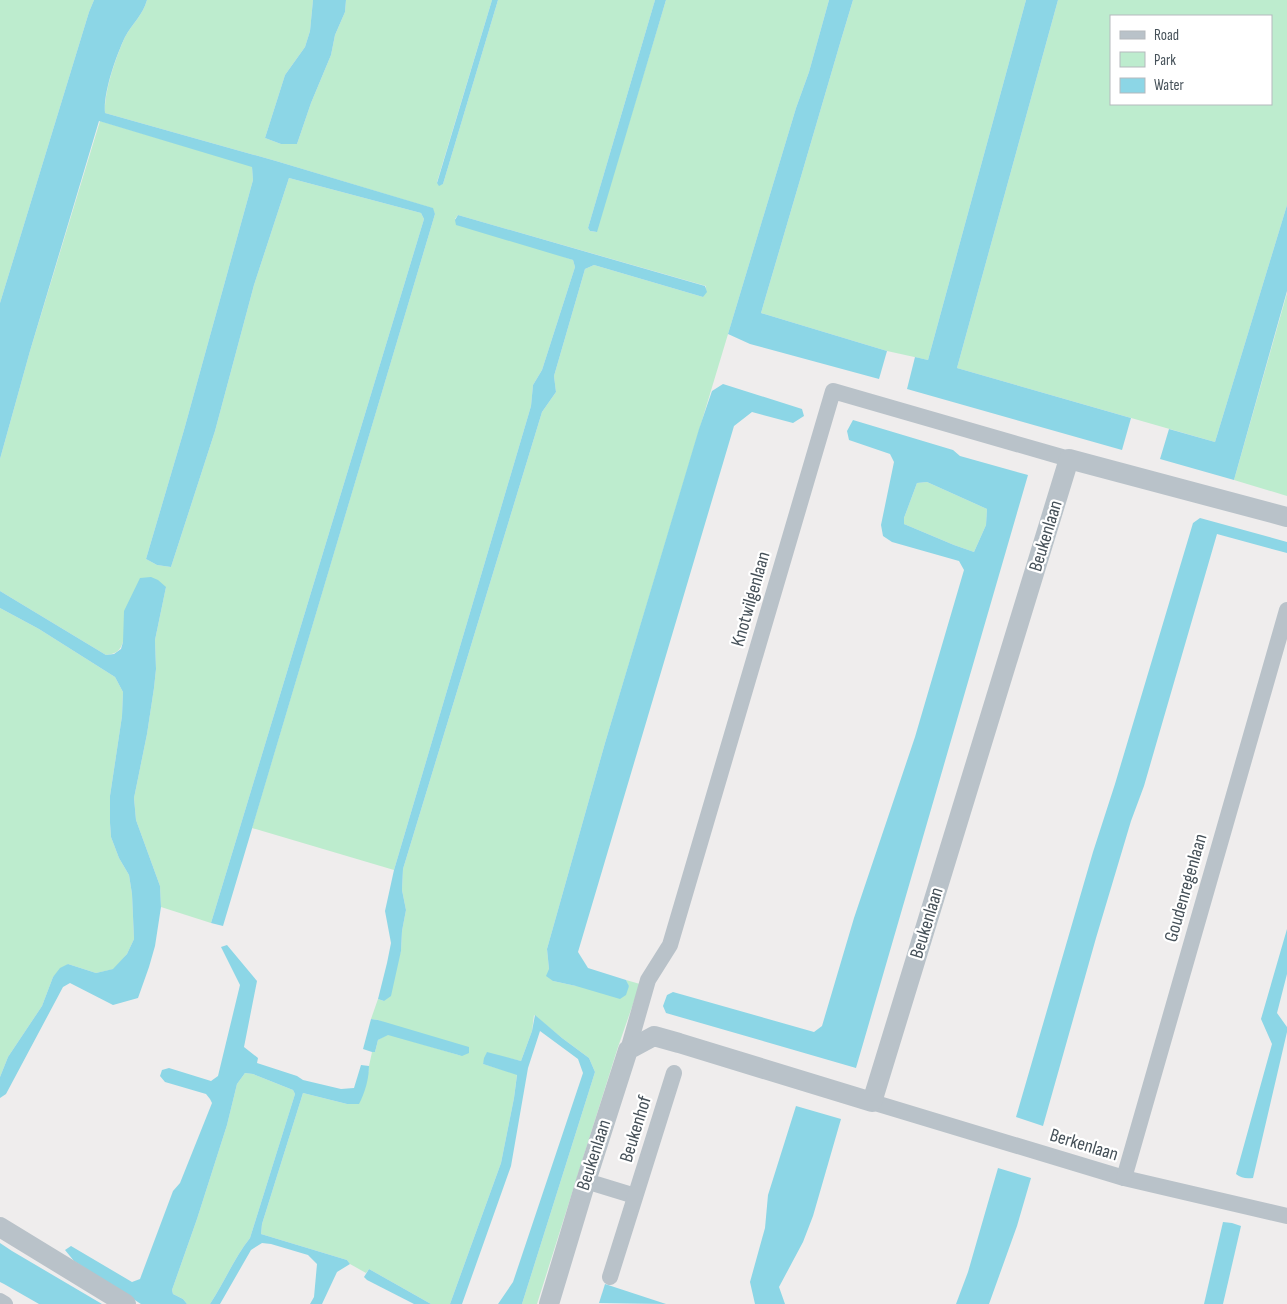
<svg xmlns="http://www.w3.org/2000/svg" width="1287" height="1304" font-family="'Sofia Sans Condensed',sans-serif">
	<style>
		.green { fill: #bdecce; fill-rule: evenodd }
		.water { fill: #8cd6e6; fill-rule: evenodd }
		.lines { fill: none; stroke-linecap: round; stroke-linejoin: round }
		.minor { stroke: #b9c2c9; stroke-width: 16 }
		.tertiary { stroke: #b9c2c9; stroke-width: 20 }
		.labels { text-anchor: middle; dominant-baseline: central; stroke-width: 4.5; stroke-linejoin: round; paint-order: stroke }
		.street-label { font-size: 19px; fill: #465159; stroke: #fff }
	</style>
	<rect width="100%" height="100%" fill="#efeded"/>
	<g class="green">
		<path d="M 0,0 L 94,0 L 89,12 L 0,303 Z"/>
		<path d="M 147,0 L 313,0 L 310,31 L 305,47 L 285,75 L 265,138 L 281,144 L 297,144 L 311,103 L 331,55 L 335,35 L 345,12 L 346,0 L 492,0 L 437,182 L 439,185 L 443,184 L 498,0 L 655,0 L 588,228 L 590,231 L 596,232 L 666,0 L 829,0 L 809,72 L 796,108 L 605,743 L 547,949 L 549,969 L 553,981 L 576,986 L 629,987 L 626,980 L 640,984 L 618,1047 L 537,1304 L 522,1304 L 595,1072 L 589,1058 L 562,1038 L 534,1015 L 532,1031 L 521,1061 L 487,1053 L 483,1064 L 517,1074 L 514,1098 L 501,1163 L 450,1304 L 431,1304 L 369,1269 L 366,1273 L 350,1264 L 347,1260 L 261,1234 L 262,1224 L 303,1093 L 347,1104 L 369,1071 L 369,1066 L 372,1052 L 375,1052 L 378,1040 L 388,1034 L 462,1056 L 378,1020 L 371,1019 L 378,999 L 384,1001 L 401,951 L 402,931 L 406,910 L 402,890 L 403,869 L 542,412 L 556,392 L 554,376 L 585,269 L 594,265 L 703,297 L 706,286 L 458,215 L 455,219 L 573,260 L 575,267 L 542,370 L 533,385 L 531,406 L 394,870 L 252,828 L 435,214 L 432,208 L 276,161 L 105,113 C 104,91 116,57 125,37 C 132,24 143,15 147,0 Z"/>
		<path d="M 853,0 L 1026,0 L 928,360 L 887,351 L 761,313 L 841,40 Z"/>
		<path d="M 1058,0 L 1287,0 L 1287,205 L 1215,442 L 957,368 ZM 1111,16 L 1271,16 L 1271,104 L 1111,104 Z"/>
		<path d="M 100,121 L 252,166 L 253,180 L 184,430 L 146,559 L 157,565 L 171,567 L 215,431 L 254,285 L 289,178 L 421,213 L 424,219 L 211,923 L 161,907 L 160,886 L 136,820 L 134,798 L 147,734 L 154,688 L 156,669 L 155,640 L 166,587 L 123,642 C 120,651 116,654 106,655 L 0,591 L 0,459 L 30,351 Z"/>
		<path d="M 1287,293 L 1287,496 L 1234,480 Z"/>
		<path d="M 927,482 L 987,509 L 986,525 L 974,552 L 954,545 L 904,524 L 904,518 L 917,483 Z"/>
		<path d="M 0,608 L 39,629 L 115,677 L 123,692 L 122,716 L 110,796 L 110,823 L 111,837 L 119,858 L 129,875 L 132,894 L 134,939 L 127,954 L 114,969 L 96,973 L 68,964 L 53,977 L 42,1006 L 8,1057 L 0,1077 Z"/>
		<path d="M 245,1073 L 253,1074 L 293,1090 L 295,1094 L 250,1238 C 234,1258 224,1283 210,1304 L 187,1304 L 183,1299 L 173,1294 L 172,1290 L 197,1219 L 227,1125 L 237,1084 Z"/>
	</g>
	<g class="water">
		<path d="M 94,0 L 147,0 C 143,15 132,24 125,37 C 116,56 103,93 105,113 L 276,161 L 433,208 L 435,214 L 223,926 L 211,923 L 424,219 L 421,213 L 289,178 L 254,285 L 215,431 L 171,567 L 157,565 L 146,559 L 184,430 L 253,180 L 252,167 L 99,121 L 30,351 L 0,459 L 0,303 L 89,12 Z"/>
		<path d="M 313,0 L 346,0 L 345,12 L 335,35 L 331,55 L 311,103 L 297,144 L 281,144 L 265,138 L 285,75 L 305,47 L 310,31 Z"/>
		<path d="M 492,0 L 498,0 L 443,184 L 439,186 L 437,183 Z"/>
		<path d="M 655,0 L 666,0 L 597,232 L 590,231 L 588,228 Z"/>
		<path d="M 829,0 L 853,0 L 841,40 L 761,313 L 887,351 L 879,379 L 750,344 L 728,334 L 796,108 L 809,72 Z"/>
		<path d="M 1026,0 L 1058,0 L 957,368 L 1131,418 L 1122,450 L 907,389 L 915,357 L 928,360 Z"/>
		<path d="M 1287,205 L 1287,291 L 1234,480 L 1160,459 L 1169,429 L 1215,442 Z"/>
		<path d="M 458,215 L 705,286 L 707,292 L 703,297 L 594,265 L 585,269 L 554,376 L 556,392 L 542,412 L 403,869 L 402,890 L 406,910 L 402,931 L 401,951 L 391,996 L 384,1001 L 378,999 L 387,963 L 391,943 L 385,911 L 394,870 L 531,406 L 533,385 L 542,370 L 575,267 L 573,260 L 456,225 L 455,220 Z"/>
		<path d="M 723,384 L 802,409 L 804,416 L 793,423 L 752,412 L 734,426 L 578,952 L 588,968 L 626,980 L 629,986 L 626,995 L 620,999 L 576,986 L 553,981 L 546,976 L 549,969 L 547,949 L 605,743 L 699,429 L 712,391 Z"/>
		<path d="M 853,420 L 953,450 L 960,456 L 1028,475 L 856,1068 L 666,1013 L 663,1006 L 667,995 L 673,992 L 814,1032 L 822,1026 L 854,918 L 915,737 L 964,570 L 959,561 L 892,542 L 883,536 L 881,525 L 894,462 L 890,454 L 849,440 L 847,431 ZM 927,482 L 987,509 L 986,525 L 974,552 L 954,545 L 904,524 L 904,518 L 917,483 Z"/>
		<path d="M 1200,518 L 1287,542 L 1287,553 L 1217,534 L 1144,786 L 1131,821 L 1096,938 L 1043,1126 L 1016,1117 L 1093,852 L 1115,784 L 1193,523 Z"/>
		<path d="M 151,577 L 158,580 L 166,587 L 155,640 L 156,669 L 154,688 L 147,734 L 134,798 L 136,820 L 160,886 L 161,907 L 155,946 L 149,967 L 138,998 L 113,1005 L 70,983 L 63,987 L 6,1094 L 0,1098 L 0,1077 L 8,1057 L 42,1006 L 53,977 L 60,968 L 68,964 L 96,973 L 113,969 L 127,954 L 134,939 L 132,894 L 129,875 L 119,858 L 111,837 L 110,823 L 110,796 L 122,716 L 123,692 L 115,677 L 39,629 L 0,608 L 0,591 L 106,655 L 114,654 L 121,649 L 123,642 L 124,611 L 140,578 Z"/>
		<path d="M 1287,929 L 1287,974 L 1277,1013 L 1287,1027 L 1287,1032 L 1253,1178 C 1246,1179 1241,1178 1236,1174 L 1272,1044 L 1261,1019 Z"/>
		<path d="M 227,945 L 257,981 L 244,1047 L 258,1058 L 257,1063 L 297,1076 L 303,1080 L 341,1089 L 354,1088 L 361,1065 L 369,1066 C 369,1078 365,1093 359,1104 L 347,1104 L 303,1093 L 262,1224 L 261,1234 L 347,1260 L 350,1264 L 337,1272 L 322,1304 L 310,1304 L 314,1297 L 317,1264 L 308,1255 L 271,1244 L 262,1243 L 251,1250 L 220,1304 L 210,1304 C 224,1283 234,1258 250,1238 L 295,1094 L 293,1090 L 253,1074 L 245,1073 L 237,1084 L 227,1125 L 197,1219 L 172,1290 L 173,1294 L 183,1299 L 187,1304 L 141,1304 L 74,1261 L 65,1250 L 71,1246 L 132,1282 L 140,1279 L 173,1191 L 180,1183 L 212,1103 L 210,1099 L 206,1094 L 165,1082 L 160,1076 L 162,1070 L 169,1068 L 211,1081 L 218,1076 L 240,985 L 221,947 Z"/>
		<path d="M 535,1015 L 562,1038 L 589,1058 L 595,1072 L 522,1304 L 498,1304 L 513,1282 L 583,1073 L 578,1059 L 540,1031 L 528,1068 L 511,1166 L 462,1304 L 450,1304 L 501,1163 L 514,1098 L 517,1075 L 483,1064 L 484,1058 L 487,1052 L 521,1061 L 532,1031 Z"/>
		<path d="M 371,1019 L 378,1020 L 469,1047 L 469,1053 L 462,1056 L 388,1035 L 378,1040 L 375,1052 L 372,1052 L 363,1049 Z"/>
		<path d="M 796,1106 L 841,1119 L 813,1216 L 803,1242 L 779,1287 L 785,1304 L 755,1304 L 750,1282 L 765,1228 L 768,1195 Z"/>
		<path d="M 998,1168 L 1031,1178 L 1017,1226 L 989,1304 L 956,1304 L 968,1272 Z"/>
		<path d="M 1223,1222 L 1232,1223 L 1241,1226 L 1223,1304 L 1204,1304 Z"/>
		<path d="M 0,1243 L 12,1251 L 102,1304 L 39,1304 L 4,1284 L 0,1282 Z"/>
		<path d="M 369,1269 L 431,1304 L 414,1304 L 367,1280 L 364,1277 Z"/>
		<path d="M 605,1284 L 666,1304 L 599,1303 Z"/>
	</g>
	<g class="lines">
		<g class="minor">
			<path d="M 628,1050 L 648,980 L 670,945 L 833,391 L 1069,459"/>
			<path d="M 872,1102 L 1124,1178 L 1287,1216"/>
			<path d="M 1124,1178 L 1287,610"/>
			<path d="M 586,1181 L 635,1196"/>
			<path d="M 610,1277 L 674,1073"/>
			<path d="M 0,1301 L 5,1304"/>
		</g>
		<g class="tertiary">
			<path d="M 0,1227 L 126,1304"/>
			<path d="M 549,1304 L 586,1181 L 628,1050 L 654,1036 L 679,1043 L 872,1102 L 1069,459 L 1287,517"/>
		</g>
	</g>
	<g class="labels">
		<g class="street-label">
			<text transform="translate(1046 536) rotate(-73)">Beukenlaan</text>
			<text transform="translate(751 599) rotate(-74)">Knotwilgenlaan</text>
			<text transform="translate(1186 888) rotate(-74)">Goudenregenlaan</text>
			<text transform="translate(927 923) rotate(-73)">Beukenlaan</text>
			<text transform="translate(636 1129) rotate(-73)">Beukenhof</text>
			<text transform="translate(1084 1145) rotate(17)">Berkenlaan</text>
			<text transform="translate(594 1155) rotate(-72)">Beukenlaan</text>
		</g>
	</g>
	<rect x="1110" y="15" width="162" height="90" fill="#ffffff" stroke="#b5b9bd"/>
	<rect x="1120" y="31" width="25" height="8" fill="#b9c2c9" stroke="#b5b9bd"/>
	<text x="1154" y="40" font-size="15" fill="#465159">Road</text>
	<rect x="1120" y="52" width="25" height="15" fill="#bdecce" stroke="#b5b9bd"/>
	<text x="1154" y="65" font-size="15" fill="#465159">Park</text>
	<rect x="1120" y="78" width="25" height="15" fill="#8cd6e6" stroke="#b5b9bd"/>
	<text x="1154" y="90" font-size="15" fill="#465159">Water</text>
</svg>
